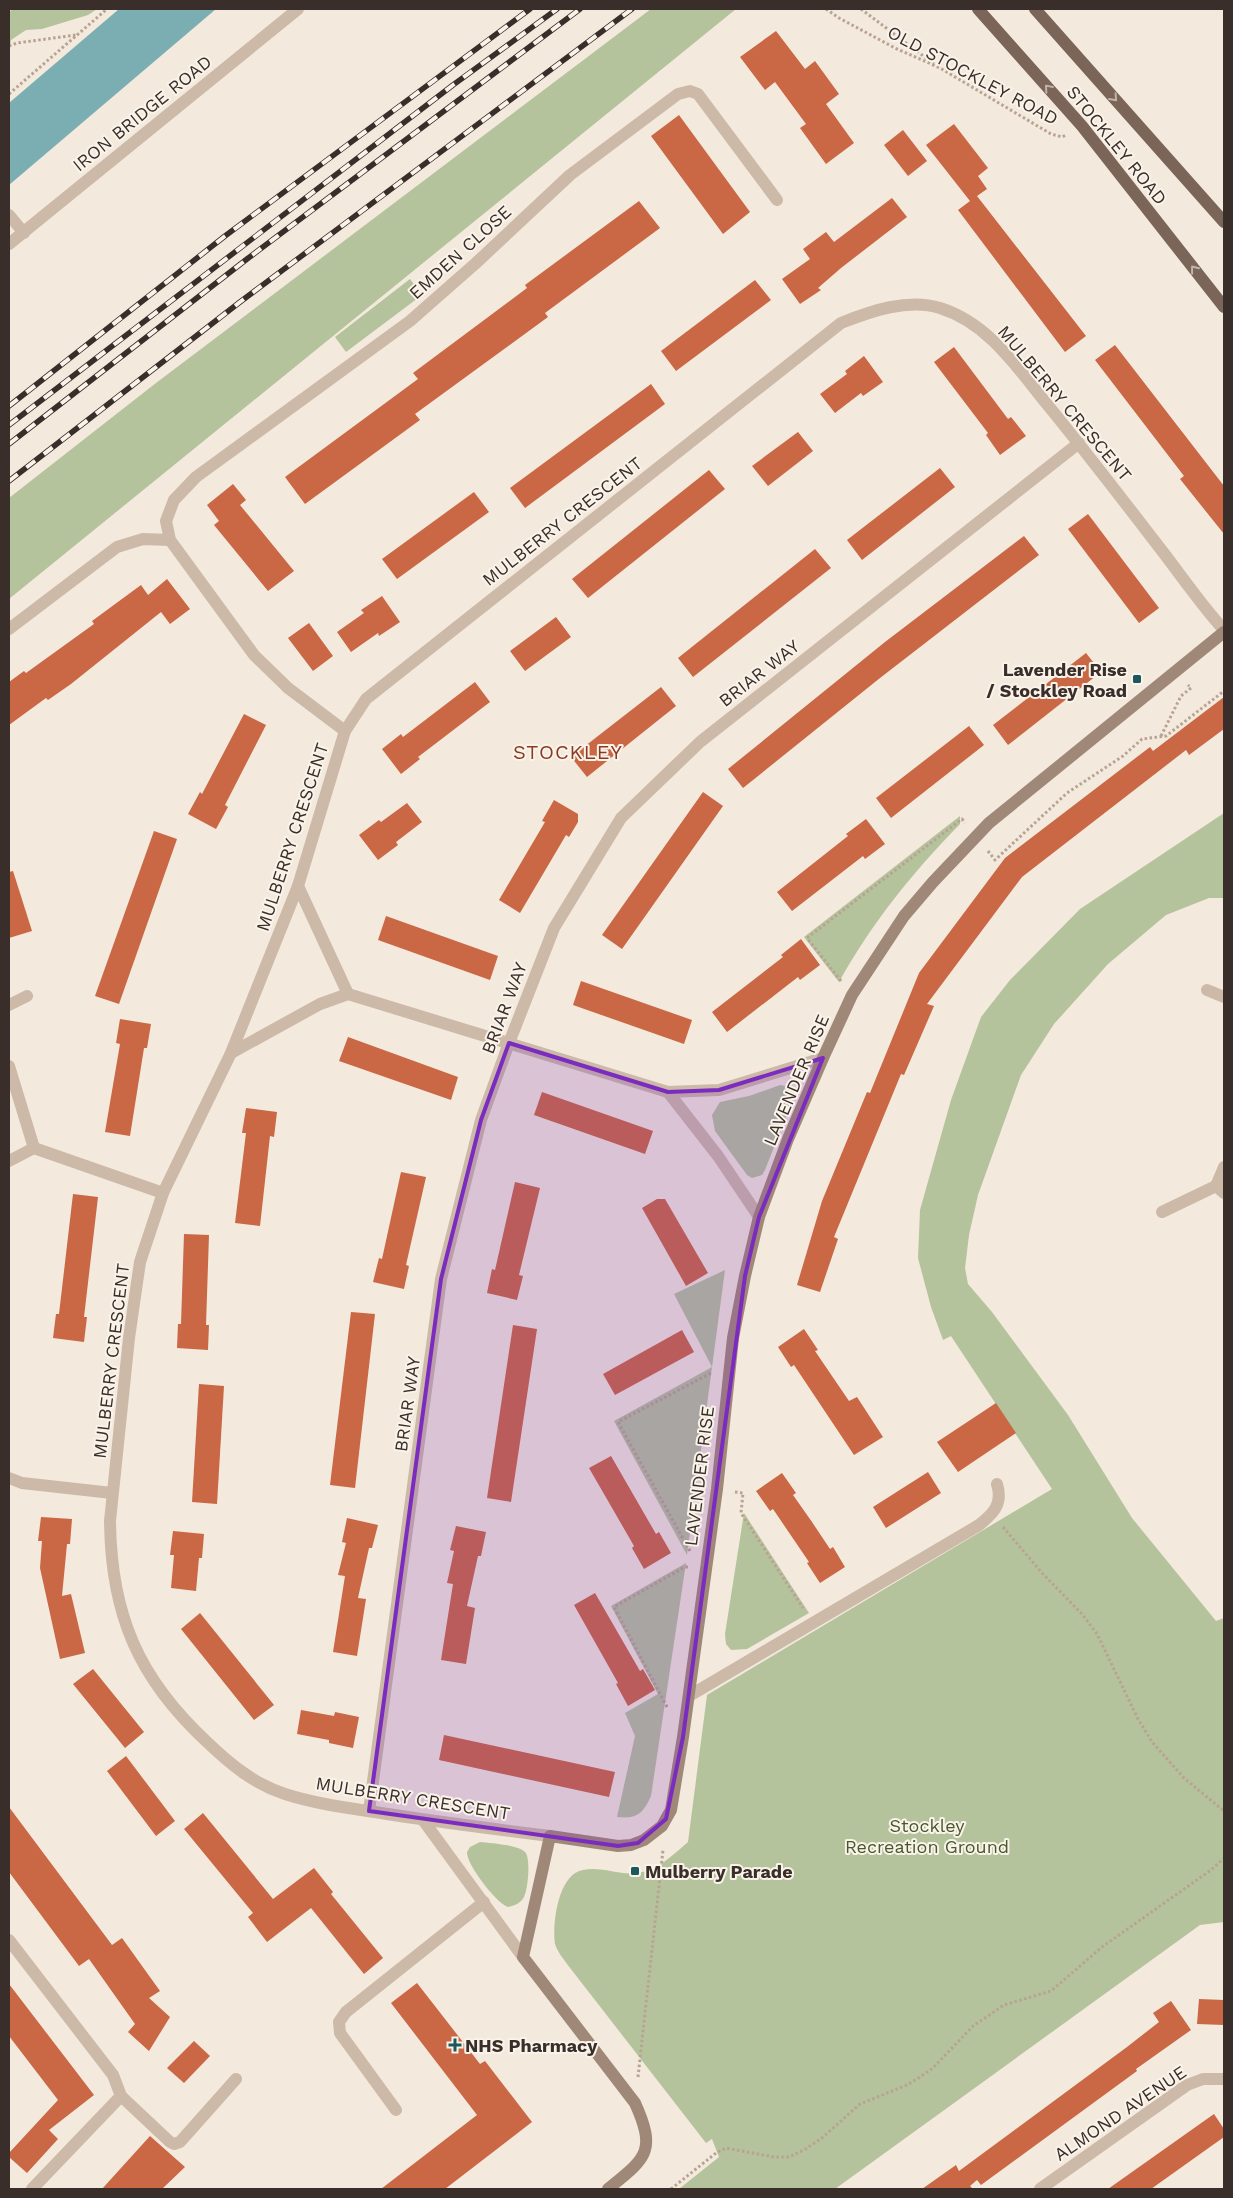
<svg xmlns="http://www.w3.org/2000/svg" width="1233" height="2198" font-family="'Work Sans',sans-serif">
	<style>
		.green { fill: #b5c39c }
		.water { fill: #7baeb2 }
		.building { fill: #ca6744 }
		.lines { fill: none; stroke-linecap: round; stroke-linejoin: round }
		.path { stroke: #b8a392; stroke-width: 3; stroke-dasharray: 2.5 2.5; stroke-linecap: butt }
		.lane { stroke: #ccb9a8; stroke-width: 12 }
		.street { stroke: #ccb9a8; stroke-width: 12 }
		.secondary { stroke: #a08879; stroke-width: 12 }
		.primary { stroke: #7b6559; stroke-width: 12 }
		.rail-casing { stroke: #392e29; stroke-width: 5.5 }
		.rail { stroke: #faf3ea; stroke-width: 4; stroke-dasharray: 11; stroke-linecap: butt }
		.oneway { stroke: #c1b3a9 }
		.marked { fill: #7b2cbf; fill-opacity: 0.2; stroke: #7b2cbf; stroke-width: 4; stroke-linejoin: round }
		.poi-dot { fill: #1c575c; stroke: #faf3ea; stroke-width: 2 }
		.labels { text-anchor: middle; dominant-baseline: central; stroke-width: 4; stroke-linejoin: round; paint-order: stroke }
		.street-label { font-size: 18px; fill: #392e29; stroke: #faf3ea }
		.poi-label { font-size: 18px; font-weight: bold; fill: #392e29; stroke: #faf3ea; text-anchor: start }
		.park-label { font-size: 18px; fill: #47582b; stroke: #faf3ea }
		.quarter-label { font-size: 20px; letter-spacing: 1px; fill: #8b3a1f; stroke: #faf3ea }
	</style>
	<rect width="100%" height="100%" fill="#f3e9dd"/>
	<g class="green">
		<path d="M 13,9 L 97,9 L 88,15 L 42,29 L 26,30 L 11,40 L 9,53 L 9,12 Z"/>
		<path d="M 651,9 L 736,9 L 9,599 L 9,498 L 156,383 Z"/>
		<path d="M 410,279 L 422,295 L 346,352 L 335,337 Z"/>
		<path d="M 1224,813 L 1224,898 L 1209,898 L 1166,915 L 1108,964 L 1054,1024 L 1021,1075 L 978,1195 L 969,1235 L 965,1268 L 968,1284 L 992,1312 L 1068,1415 L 1132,1518 L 1216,1621 L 1224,1618 L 1224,1922 L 1200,1925 L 835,2189 L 679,2189 L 719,2157 L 712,2139 L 706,2143 L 567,1964 C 563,1958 557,1951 555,1944 C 552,1924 558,1874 583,1870 C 601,1866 618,1875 636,1873 C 656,1872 674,1854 688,1842 L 707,1695 L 1052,1489 L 951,1336 L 943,1340 L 931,1307 L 918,1258 L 920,1210 L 951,1100 L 981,1017 L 1010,980 L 1080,909 Z"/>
		<path d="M 960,816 L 960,824 C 912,873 872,923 839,982 L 804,937 Z"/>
		<path d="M 780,1085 L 786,1086 L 793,1092 L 792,1101 L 765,1170 L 762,1175 L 752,1178 L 747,1175 L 715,1131 L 712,1115 L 720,1102 L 749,1096 Z"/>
		<path d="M 725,1270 L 687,1555 L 614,1421 L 712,1367 L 674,1294 Z"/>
		<path d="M 744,1513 L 809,1613 L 747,1649 L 731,1650 L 726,1644 L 725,1634 Z"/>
		<path d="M 686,1563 L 651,1796 C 643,1814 637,1819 617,1817 L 635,1736 L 625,1713 L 658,1694 L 611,1606 Z"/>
		<path d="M 480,1842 C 490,1843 519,1845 525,1852 C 531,1858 528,1889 524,1897 C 521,1903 514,1906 508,1907 C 497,1904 466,1864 467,1852 L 470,1847 Z"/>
	</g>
	<path class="water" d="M 119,9 L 216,9 L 9,185 L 9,103 Z"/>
	<g class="building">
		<path d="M 776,31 L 805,69 L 815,61 L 839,94 L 826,104 L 854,143 L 826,164 L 800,128 L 806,124 L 775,82 L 765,90 L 740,57 Z"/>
		<path d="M 679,115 L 750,212 L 723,234 L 651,136 Z"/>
		<path d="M 954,124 L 988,168 L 978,176 L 987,189 L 977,196 L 1086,336 L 1065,352 L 958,210 L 970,201 L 926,145 Z"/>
		<path d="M 903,130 L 927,161 L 908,176 L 884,145 Z"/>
		<path d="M 892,198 L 907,217 L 841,268 L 818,288 L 821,290 L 800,304 L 782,279 L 810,259 L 803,249 L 826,232 L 834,242 Z"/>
		<path d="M 639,201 L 660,228 L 545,313 L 548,317 L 415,414 L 420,420 L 305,504 L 285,477 L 418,379 L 413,373 L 527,288 L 525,285 Z"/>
		<path d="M 755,280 L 771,300 L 676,371 L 661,351 Z"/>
		<path d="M 1115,345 L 1224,486 L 1224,534 L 1180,479 L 1184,476 L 1095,360 Z"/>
		<path d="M 954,347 L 1008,419 L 1011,417 L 1026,436 L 1000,455 L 986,435 L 988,433 L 934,362 Z"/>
		<path d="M 864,356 L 883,382 L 863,396 L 861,393 L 835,413 L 820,394 L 847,374 L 845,371 Z"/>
		<path d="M 651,384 L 665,404 L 525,508 L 510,488 Z"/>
		<path d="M 798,432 L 813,451 L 768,486 L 752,466 Z"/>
		<path d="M 940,468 L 955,487 L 862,560 L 847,540 Z"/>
		<path d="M 709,470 L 725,489 L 588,598 L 572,579 Z"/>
		<path d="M 233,484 L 246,500 L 240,505 L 294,571 L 268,591 L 214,525 L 219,521 L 207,505 Z"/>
		<path d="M 474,492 L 489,512 L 397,579 L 382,559 Z"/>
		<path d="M 1088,514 L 1159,608 L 1139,623 L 1068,529 Z"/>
		<path d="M 1024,536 L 1039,555 L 880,678 L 743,788 L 728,769 L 885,642 Z"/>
		<path d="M 815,549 L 831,568 L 693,677 L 678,658 Z"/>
		<path d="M 167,579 L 190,609 L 170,624 L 161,612 L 71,684 L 48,700 L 46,698 L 9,725 L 9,682 L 24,671 L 26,673 L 94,624 L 92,621 L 141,585 L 148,595 Z"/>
		<path d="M 382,596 L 400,622 L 379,636 L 378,633 L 351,652 L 337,632 L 364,613 L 361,610 Z"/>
		<path d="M 556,617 L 571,637 L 525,671 L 510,651 Z"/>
		<path d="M 309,623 L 333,656 L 313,671 L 288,638 Z"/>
		<path d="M 1086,653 L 1101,672 L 1008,745 L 993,725 Z"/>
		<path d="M 475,682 L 490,702 L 418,757 L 420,759 L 401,774 L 382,749 L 401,734 L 403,737 Z"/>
		<path d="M 661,687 L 676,706 L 587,777 L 571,757 Z"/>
		<path d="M 1224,697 L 1224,729 L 1189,755 L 1186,750 L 1022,877 L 927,1004 L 934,1006 L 904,1075 L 901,1074 L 834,1237 L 838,1239 L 820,1292 L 797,1285 L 822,1201 L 867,1092 L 870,1093 L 919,973 L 1005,858 L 1150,747 L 1153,751 Z"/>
		<path d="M 244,714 L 266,725 L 225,805 L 228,807 L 216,829 L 188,814 L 200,792 L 202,794 Z"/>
		<path d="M 969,726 L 984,745 L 891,818 L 876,798 Z"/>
		<path d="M 703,792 L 723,806 L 622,949 L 602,935 Z"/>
		<path d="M 554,800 L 578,814 L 578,822 L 569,837 L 566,835 L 520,913 L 499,900 L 545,822 L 542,821 Z"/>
		<path d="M 407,803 L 422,822 L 396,842 L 398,845 L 378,860 L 359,835 L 379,820 L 381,822 Z"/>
		<path d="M 866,819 L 885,844 L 865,859 L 863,856 L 792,911 L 777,892 L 848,836 L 846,834 Z"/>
		<path d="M 154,831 L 177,839 L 119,1004 L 95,996 Z"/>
		<path d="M 13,871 L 32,931 L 9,938 L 9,872 Z"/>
		<path d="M 386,916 L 498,956 L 490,980 L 378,940 Z"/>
		<path d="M 801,939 L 820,965 L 800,980 L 798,977 L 727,1032 L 712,1012 L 783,957 L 781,955 Z"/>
		<path d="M 581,981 L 692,1020 L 684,1044 L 573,1005 Z"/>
		<path d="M 120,1019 L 151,1024 L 147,1048 L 144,1048 L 130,1136 L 105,1132 L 120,1044 L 116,1043 Z"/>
		<path d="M 348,1037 L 458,1077 L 451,1100 L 339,1061 Z"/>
		<path d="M 542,1092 L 653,1131 L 645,1154 L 534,1115 Z"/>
		<path d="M 246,1108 L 277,1112 L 274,1137 L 270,1136 L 260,1226 L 235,1223 L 246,1133 L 242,1133 Z"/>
		<path d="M 401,1172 L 426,1177 L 406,1265 L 409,1266 L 404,1289 L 373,1282 L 379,1258 L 382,1259 Z"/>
		<path d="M 515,1182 L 540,1188 L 519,1275 L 523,1276 L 517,1300 L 487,1293 L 492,1269 L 495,1270 Z"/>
		<path d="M 73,1194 L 98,1197 L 84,1317 L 87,1317 L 84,1342 L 53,1338 L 56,1314 L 59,1314 Z"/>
		<path d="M 657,1199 L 665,1199 L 708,1273 L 686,1286 L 642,1208 Z"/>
		<path d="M 184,1234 L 209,1235 L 206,1325 L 209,1325 L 208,1350 L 177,1348 L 178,1324 L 181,1324 Z"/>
		<path d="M 351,1312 L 375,1314 L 355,1488 L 330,1485 Z"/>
		<path d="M 513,1325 L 537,1329 L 511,1502 L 487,1498 Z"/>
		<path d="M 804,1329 L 818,1350 L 815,1351 L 849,1401 L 857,1397 L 883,1437 L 854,1455 L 794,1365 L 791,1367 L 778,1347 Z"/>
		<path d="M 682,1330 L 694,1352 L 615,1395 L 603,1374 Z"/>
		<path d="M 199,1384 L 224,1386 L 217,1504 L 192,1502 Z"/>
		<path d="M 996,1403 L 1016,1433 L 958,1472 L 937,1442 Z"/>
		<path d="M 611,1456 L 656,1534 L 659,1532 L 671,1553 L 644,1569 L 632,1548 L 634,1546 L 589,1468 Z"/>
		<path d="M 928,1472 L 941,1493 L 886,1528 L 873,1507 Z"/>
		<path d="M 782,1473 L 796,1493 L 793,1495 L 812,1522 L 830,1549 L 833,1547 L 845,1567 L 820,1583 L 807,1563 L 809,1562 L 773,1509 L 770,1511 L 756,1491 Z"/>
		<path d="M 41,1517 L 72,1519 L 70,1544 L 67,1544 L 62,1596 L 71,1594 L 85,1653 L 60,1659 L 40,1568 L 42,1541 L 38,1541 Z"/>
		<path d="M 347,1518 L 378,1525 L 372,1548 L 369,1548 L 358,1598 L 366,1599 L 357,1656 L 333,1652 L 345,1576 L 338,1575 L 346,1543 L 342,1542 Z"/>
		<path d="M 456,1526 L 486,1532 L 481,1556 L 478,1556 L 467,1606 L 475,1608 L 466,1664 L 441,1660 L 453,1584 L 447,1583 L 454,1551 L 450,1550 Z"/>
		<path d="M 173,1531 L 204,1534 L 202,1558 L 199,1558 L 196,1591 L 171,1588 L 174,1555 L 170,1555 Z"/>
		<path d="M 595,1593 L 640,1671 L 643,1669 L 655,1690 L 628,1706 L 616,1684 L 618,1683 L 574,1605 Z"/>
		<path d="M 200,1613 L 274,1705 L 254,1720 L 181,1629 Z"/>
		<path d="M 93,1669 L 144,1732 L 125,1748 L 73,1684 Z"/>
		<path d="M 301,1710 L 334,1716 L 335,1712 L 359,1717 L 353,1748 L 329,1743 L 329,1740 L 297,1734 Z"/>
		<path d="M 444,1735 L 615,1772 L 609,1797 L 439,1760 Z"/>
		<path d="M 126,1756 L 175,1821 L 156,1836 L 107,1771 Z"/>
		<path d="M 9,1807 L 112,1945 L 122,1938 L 160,1991 L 149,1998 L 170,2017 L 149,2051 L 128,2032 L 135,2024 L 89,1959 L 79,1966 L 9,1872 Z"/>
		<path d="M 203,1813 L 273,1899 L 314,1868 L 333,1892 L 331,1894 L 383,1958 L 364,1974 L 311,1908 L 267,1942 L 248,1917 L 253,1913 L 184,1829 Z"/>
		<path d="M 417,1983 L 480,2064 L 485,2061 L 532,2122 L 445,2189 L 381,2189 L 477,2115 L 391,2003 Z"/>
		<path d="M 9,1984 L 94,2095 L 49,2130 L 58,2139 L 27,2173 L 9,2157 L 9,2153 L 58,2100 L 9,2036 Z"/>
		<path d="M 1199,1999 L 1224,2000 L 1224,2025 L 1197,2024 Z"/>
		<path d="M 1171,2001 L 1191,2030 L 1136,2069 L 1137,2071 L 981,2185 L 977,2180 L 970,2186 L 973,2189 L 922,2189 L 956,2165 L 959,2171 L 1127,2047 L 1159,2022 L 1153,2013 Z"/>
		<path d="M 194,2041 L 210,2056 L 184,2083 L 167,2068 Z"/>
		<path d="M 1214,2114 L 1224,2129 L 1224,2137 L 1151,2189 L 1108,2189 Z"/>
		<path d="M 150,2136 L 185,2167 L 162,2189 L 102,2189 Z"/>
	</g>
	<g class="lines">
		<g class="path">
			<path d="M 826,9 L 839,18 L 895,48 L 940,68 L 1051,134 L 1062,137 L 1066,135"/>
			<path d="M 861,9 L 934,64"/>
			<path d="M 9,46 L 17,43 L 76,35"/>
			<path d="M 9,94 L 107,9"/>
			<path d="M 1161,736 L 1181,696 L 1191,688 L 1188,685"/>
			<path d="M 988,851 L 995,860 L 1067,793 L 1123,756 L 1142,739 L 1166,736 L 1224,691"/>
			<path d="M 841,981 L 807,938 L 962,819 L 965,823"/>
			<path d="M 735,1492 L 743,1493 L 741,1513 L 803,1608"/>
			<path d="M 1003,1527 L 1043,1574 L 1082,1614 L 1097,1634 L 1138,1719 L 1152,1742 L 1184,1778 L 1224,1811"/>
			<path d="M 690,1551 L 618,1422 L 711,1373"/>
			<path d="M 667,1707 L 614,1607 L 685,1567 L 689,1567"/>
			<path d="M 638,2077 L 663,1850"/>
			<path d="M 671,2189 L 716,2153 L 726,2148 L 774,2157 L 789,2157 L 804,2150 L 822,2138 L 860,2104 L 907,2085 L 920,2077 L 933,2068 L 973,2026 L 1004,2005 L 1051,1991 L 1102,1947 L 1211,1870 L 1224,1858"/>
		</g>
		<g class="lane">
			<path d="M 1207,990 L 1224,997"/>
			<path d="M 9,1005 L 27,996"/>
			<path d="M 9,1066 L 34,1148"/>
			<path d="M 1224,1167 L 1216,1186 L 1224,1193"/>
			<path d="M 1162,1212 L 1216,1186"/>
			<path d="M 121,2096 L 170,2142 L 174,2144 L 180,2142 L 236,2079"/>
			<path d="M 396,2110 L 340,2033 L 339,2022 L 346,2012 L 484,1902"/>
		</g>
		<g class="street">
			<path d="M 9,215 L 24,233"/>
			<path d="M 9,244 L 298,9"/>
			<path d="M 9,629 L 117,547 L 143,539 L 170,540"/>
			<path d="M 345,731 L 288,688 L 254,655 L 170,540 L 166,521 L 174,500 L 196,477 L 410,321 L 476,263 L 570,175 L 678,94 L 690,91 L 698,94 L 777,200"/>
			<path d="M 298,886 L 348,994"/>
			<path d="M 231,1053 L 320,1004 L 348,994 L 668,1092 L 719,1090 L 823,1058"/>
			<path d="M 668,1092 L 718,1156 L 759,1217"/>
			<path d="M 9,1161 L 34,1148 L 163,1193"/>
			<path d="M 9,1478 L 22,1483 L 112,1493"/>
			<path d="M 689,1696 L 979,1525 C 994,1513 1003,1504 997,1484"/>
			<path d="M 369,1811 L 441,1279 L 481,1120 L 509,1043 L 554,928 L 621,818 L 700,742 L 1079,443"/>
			<path d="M 423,1820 L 523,1957"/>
			<path d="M 550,1836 C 494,1829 438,1822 381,1813 C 349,1808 316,1804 285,1794 C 254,1784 230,1764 207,1742 C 138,1678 111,1614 110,1521 L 129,1338 L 140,1262 L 163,1193 L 231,1053 L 298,886 L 345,731 L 366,699 L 841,323 C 871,311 908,298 940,308 C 988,323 1016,366 1046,403 C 1087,453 1126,504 1166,556 C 1185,581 1203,607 1224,630"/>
			<path d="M 9,1940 L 113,2075 L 121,2096 L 32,2189"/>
			<path d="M 1040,2189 L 1187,2085 L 1203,2079 L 1224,2079"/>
		</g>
		<path class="secondary" d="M 608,2189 C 646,2158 657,2152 635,2103 L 523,1957 L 550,1836 L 618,1846 L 631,1845 L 644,1840 L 662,1826 L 671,1810 L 683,1737 L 717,1489 L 733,1338 L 745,1276 L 759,1217 L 788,1139 L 823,1058 L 852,995 L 904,916 L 933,882 L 989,823 L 1224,632"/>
		<g class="primary">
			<path d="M 978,9 L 1082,126 L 1224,307"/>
			<path d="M 1035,9 L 1224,222"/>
		</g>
		<defs>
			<g id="rail">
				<path d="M 9,406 L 225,236 L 530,9"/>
				<path d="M 9,425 L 453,85 L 557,9"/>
				<path d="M 9,444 L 247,259 L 580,9"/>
				<path d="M 9,481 L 240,302 L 632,9"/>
			</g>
		</defs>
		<use href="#rail" class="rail-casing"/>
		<use href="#rail" class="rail"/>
	</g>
	<defs><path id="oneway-chevron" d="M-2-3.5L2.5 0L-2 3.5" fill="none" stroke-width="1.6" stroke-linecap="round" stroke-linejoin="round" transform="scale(1.25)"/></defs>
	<g class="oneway">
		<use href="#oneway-chevron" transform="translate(1048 88) rotate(-131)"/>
		<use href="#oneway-chevron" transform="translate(1114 98) rotate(48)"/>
		<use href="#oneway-chevron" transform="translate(1194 269) rotate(-128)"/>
	</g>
	<path class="marked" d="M 509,1043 L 668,1092 L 719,1090 L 823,1058 L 759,1217 L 745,1276 L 683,1737 L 666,1819 L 638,1843 L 618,1846 L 369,1811 L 441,1279 L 481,1120 Z"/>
	<g class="poi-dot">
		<rect x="1132" y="674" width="10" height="10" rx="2.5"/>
		<rect x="630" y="1866" width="10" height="10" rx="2.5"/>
		<path d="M452.5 2037.5h5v5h5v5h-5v5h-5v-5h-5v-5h5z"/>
	</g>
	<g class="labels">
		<g class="street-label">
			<text transform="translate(973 75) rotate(28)">OLD STOCKLEY ROAD</text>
			<text transform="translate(142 113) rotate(-39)">IRON BRIDGE ROAD</text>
			<text transform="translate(1117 145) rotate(51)">STOCKLEY ROAD</text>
			<text transform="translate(460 252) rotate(-42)">EMDEN CLOSE</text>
			<text transform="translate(1065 403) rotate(50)">MULBERRY CRESCENT</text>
			<text transform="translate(562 521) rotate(-38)">MULBERRY CRESCENT</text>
			<text transform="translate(759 673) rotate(-38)">BRIAR WAY</text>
			<text transform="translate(292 837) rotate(-72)">MULBERRY CRESCENT</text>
			<text transform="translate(504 1008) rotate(-69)">BRIAR WAY</text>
			<text transform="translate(796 1080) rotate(-67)">LAVENDER RISE</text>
			<text transform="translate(111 1361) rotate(-83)">MULBERRY CRESCENT</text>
			<text transform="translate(407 1404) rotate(-82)">BRIAR WAY</text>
			<text transform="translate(699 1476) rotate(-83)">LAVENDER RISE</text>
			<text transform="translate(413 1798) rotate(9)">MULBERRY CRESCENT</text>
			<text transform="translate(1120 2113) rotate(-34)">ALMOND AVENUE</text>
		</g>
		<g class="poi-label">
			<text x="1127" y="669" text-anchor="end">Lavender Rise<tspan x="1127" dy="21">/ Stockley Road</tspan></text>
			<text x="645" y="1871">Mulberry Parade</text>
			<text x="465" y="2045">NHS Pharmacy</text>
		</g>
		<g class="park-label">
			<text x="927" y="1825">Stockley<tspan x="927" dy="21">Recreation Ground</tspan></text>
		</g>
		<g class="quarter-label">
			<text x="568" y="752">STOCKLEY</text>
		</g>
	</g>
	<rect width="1233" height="2198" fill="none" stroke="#392e29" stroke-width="20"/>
</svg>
